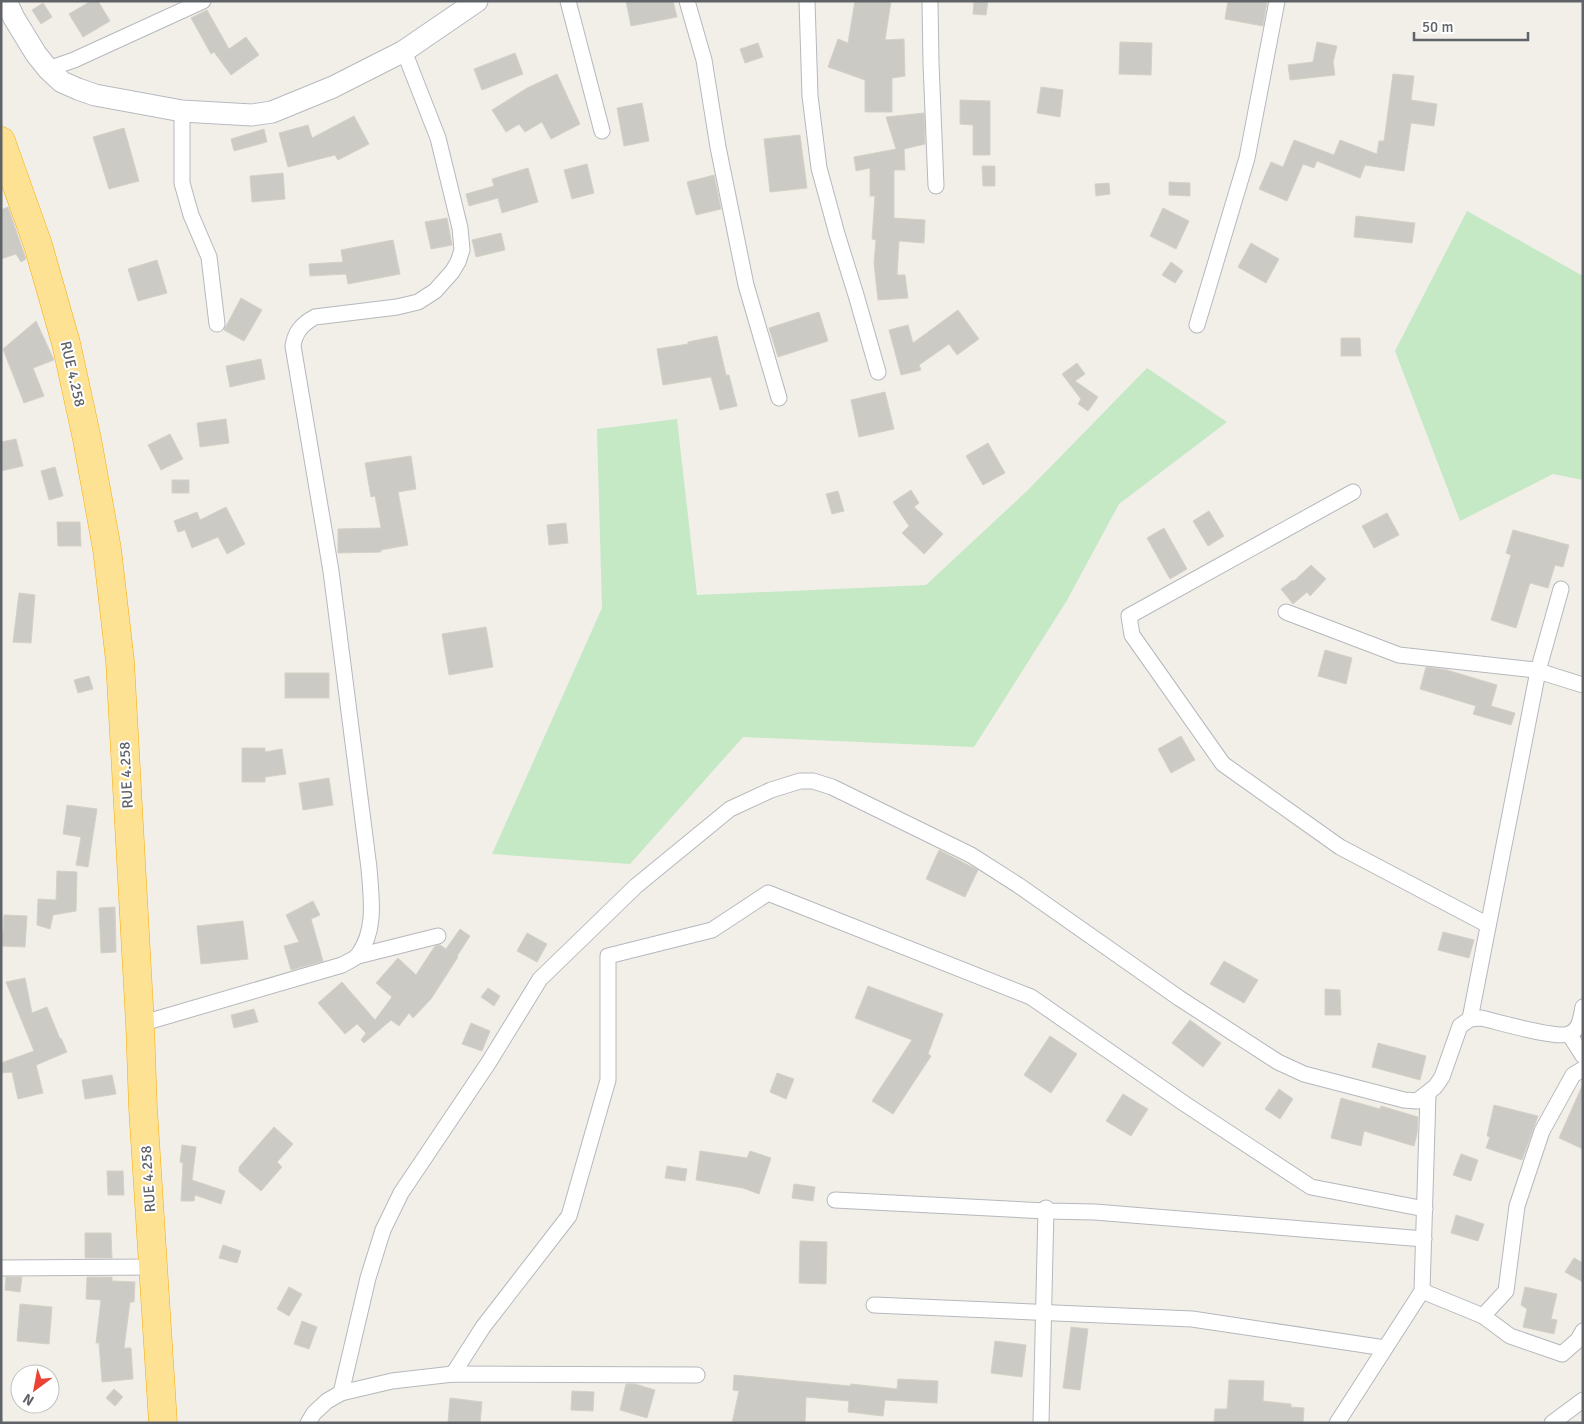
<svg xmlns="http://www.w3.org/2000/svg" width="1584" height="1424" font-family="Signika,sans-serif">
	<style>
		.green { fill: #c5e8c5 }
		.building { fill: #cccac5; stroke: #d6d1c6 }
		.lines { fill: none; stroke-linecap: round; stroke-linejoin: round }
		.street-casing { stroke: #b5b8bc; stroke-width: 17 }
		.secondary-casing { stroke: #b6babf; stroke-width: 23 }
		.highway-casing { stroke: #f9ab00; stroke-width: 29 }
		.street { stroke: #fff; stroke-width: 15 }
		.secondary { stroke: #fff; stroke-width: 21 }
		.highway { stroke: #fde293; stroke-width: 28 }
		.labels { text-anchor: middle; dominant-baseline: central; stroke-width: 4; stroke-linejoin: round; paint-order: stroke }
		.street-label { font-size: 15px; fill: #5f6368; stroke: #fff }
	</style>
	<rect width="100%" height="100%" fill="#f1efe8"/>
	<g class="green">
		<path d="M 1467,211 L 1583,276 L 1583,480 L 1553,474 L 1460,521 L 1395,351 Z"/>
		<path d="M 1147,368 L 1227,422 L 1119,504 L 1066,602 L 974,747 L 743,737 L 630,864 L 492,854 L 602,608 L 597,429 L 677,419 L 697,595 L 926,585 L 1027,491 Z"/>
	</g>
	<g class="building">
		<path d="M 91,1 L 98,1 L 110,21 L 83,37 L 69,14 Z"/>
		<path d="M 626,1 L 673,1 L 677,17 L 631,26 Z"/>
		<path d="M 855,1 L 891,1 L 885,40 L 904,39 L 905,76 L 892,78 L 892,112 L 865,112 L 865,80 L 828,67 L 838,39 L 848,43 Z"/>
		<path d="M 974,1 L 988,1 L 986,15 L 973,14 Z"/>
		<path d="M 1228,1 L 1267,1 L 1263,26 L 1225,19 Z"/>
		<path d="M 43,3 L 52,17 L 41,24 L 32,10 Z"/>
		<path d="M 207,10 L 229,49 L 246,37 L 259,55 L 231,75 L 214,52 L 211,54 L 191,18 Z"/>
		<path d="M 1120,42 L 1152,43 L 1151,75 L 1119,74 Z"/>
		<path d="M 1317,42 L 1337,46 L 1333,62 L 1335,75 L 1290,80 L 1288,65 L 1313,62 Z"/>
		<path d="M 758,43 L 763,57 L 745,63 L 740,49 Z"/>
		<path d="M 515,53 L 523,74 L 482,90 L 474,69 Z"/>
		<path d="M 557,74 L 580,124 L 551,139 L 542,122 L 525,132 L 519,124 L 506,132 L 492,110 L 527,88 Z"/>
		<path d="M 1393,74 L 1414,76 L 1411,100 L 1437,104 L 1434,126 L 1411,123 L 1404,171 L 1365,165 L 1360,178 L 1317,161 L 1314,168 L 1303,164 L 1287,201 L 1259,189 L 1271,162 L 1283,167 L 1294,140 L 1334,155 L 1340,140 L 1377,154 L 1379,141 L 1384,141 Z"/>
		<path d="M 1041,87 L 1063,90 L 1060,117 L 1037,113 Z"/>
		<path d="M 960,100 L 990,101 L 990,155 L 973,155 L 973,125 L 960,124 Z"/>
		<path d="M 642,103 L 649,141 L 624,146 L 617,108 Z"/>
		<path d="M 924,113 L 925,144 L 904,149 L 905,170 L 894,170 L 894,218 L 925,220 L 924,243 L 899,241 L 897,275 L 905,275 L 908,298 L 878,300 L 874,263 L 876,240 L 872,239 L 875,196 L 870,196 L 870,168 L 856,171 L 854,157 L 896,149 L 886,117 Z"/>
		<path d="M 354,116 L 369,144 L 338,160 L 335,155 L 288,167 L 279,133 L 308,125 L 312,138 Z"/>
		<path d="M 124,128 L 139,181 L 109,189 L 93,137 Z"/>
		<path d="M 264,129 L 267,142 L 234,151 L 231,139 Z"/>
		<path d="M 800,135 L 807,188 L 770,192 L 764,139 Z"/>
		<path d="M 587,164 L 594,193 L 572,199 L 564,170 Z"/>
		<path d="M 982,166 L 995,166 L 995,186 L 983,186 Z"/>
		<path d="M 528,168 L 538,202 L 502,213 L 498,198 L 469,206 L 466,194 L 494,186 L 492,179 Z"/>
		<path d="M 283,173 L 285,199 L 252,202 L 250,176 Z"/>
		<path d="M 714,175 L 721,209 L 696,215 L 687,182 Z"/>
		<path d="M 1169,182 L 1190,183 L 1190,196 L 1169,195 Z"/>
		<path d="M 1109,183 L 1110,194 L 1096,196 L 1095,184 Z"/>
		<path d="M 8,207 L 26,259 L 21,262 L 16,254 L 1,259 L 1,210 Z"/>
		<path d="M 1163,208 L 1189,221 L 1176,249 L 1150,236 Z"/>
		<path d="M 1356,216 L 1415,223 L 1412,243 L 1354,237 Z"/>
		<path d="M 447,218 L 452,245 L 431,249 L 425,222 Z"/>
		<path d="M 501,233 L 505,250 L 476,257 L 472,240 Z"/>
		<path d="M 393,240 L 400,274 L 348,284 L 346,274 L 310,276 L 309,264 L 343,262 L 341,250 Z"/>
		<path d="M 1251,243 L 1279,259 L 1266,283 L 1238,267 Z"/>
		<path d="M 157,260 L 167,293 L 138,301 L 128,269 Z"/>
		<path d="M 1171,262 L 1183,271 L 1175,283 L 1162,275 Z"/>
		<path d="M 241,298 L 262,310 L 244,341 L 224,330 Z"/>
		<path d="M 958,310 L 979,339 L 957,355 L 949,344 L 919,365 L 921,370 L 901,375 L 889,330 L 908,325 L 913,343 Z"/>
		<path d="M 819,312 L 828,341 L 778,357 L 769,328 Z"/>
		<path d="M 36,321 L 54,360 L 33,368 L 44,396 L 24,403 L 3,349 Z"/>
		<path d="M 717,336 L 726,375 L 729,375 L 737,406 L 720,410 L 711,377 L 663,385 L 657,349 L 688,344 L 688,342 Z"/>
		<path d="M 1341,338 L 1360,338 L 1361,356 L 1341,356 Z"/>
		<path d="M 261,359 L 265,379 L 230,387 L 226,366 Z"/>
		<path d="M 1077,363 L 1085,374 L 1075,381 L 1098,397 L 1088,411 L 1078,404 L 1081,399 L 1062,374 Z"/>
		<path d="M 885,392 L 894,429 L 859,437 L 851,400 Z"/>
		<path d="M 226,419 L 229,443 L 200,447 L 197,423 Z"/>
		<path d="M 170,434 L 183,459 L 161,470 L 148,445 Z"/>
		<path d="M 16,439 L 23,466 L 1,471 L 1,442 Z"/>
		<path d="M 988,443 L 1005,473 L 983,485 L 966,456 Z"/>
		<path d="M 411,456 L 416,489 L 398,492 L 408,545 L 381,550 L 381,552 L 338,553 L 338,529 L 381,528 L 375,496 L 371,497 L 365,463 Z"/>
		<path d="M 55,467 L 63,496 L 49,500 L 41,471 Z"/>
		<rect x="172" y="480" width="17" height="13"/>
		<path d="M 911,490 L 919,503 L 914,507 L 943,534 L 924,554 L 902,533 L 909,526 L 893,502 Z"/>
		<path d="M 838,491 L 844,511 L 832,514 L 826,494 Z"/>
		<path d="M 226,507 L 245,544 L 227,554 L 218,537 L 192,548 L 185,530 L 178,532 L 174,521 L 197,512 L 200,520 Z"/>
		<path d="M 1209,511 L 1224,536 L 1208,546 L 1193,521 Z"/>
		<path d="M 1387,513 L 1399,535 L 1374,548 L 1362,526 Z"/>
		<path d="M 57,522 L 80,522 L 81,546 L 58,546 Z"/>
		<path d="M 566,523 L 568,543 L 549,545 L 547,525 Z"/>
		<path d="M 1164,528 L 1187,569 L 1170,579 L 1147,538 Z"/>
		<path d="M 1513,530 L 1569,545 L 1563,567 L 1555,565 L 1548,588 L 1530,583 L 1516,628 L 1491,620 L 1511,555 L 1506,553 Z"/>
		<path d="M 1311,565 L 1326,579 L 1310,596 L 1307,592 L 1293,604 L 1281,589 L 1293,580 L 1294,581 Z"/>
		<path d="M 19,593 L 35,595 L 31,643 L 13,642 Z"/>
		<path d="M 486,627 L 493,667 L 449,675 L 442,634 Z"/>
		<path d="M 1325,650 L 1352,658 L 1346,684 L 1318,676 Z"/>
		<path d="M 1426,667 L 1447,670 L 1497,685 L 1491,706 L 1515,713 L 1511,725 L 1473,714 L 1476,706 L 1420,689 Z"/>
		<rect x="285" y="673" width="44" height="25"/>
		<path d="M 89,676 L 93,689 L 78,693 L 74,680 Z"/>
		<path d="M 1181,736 L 1195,760 L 1171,773 L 1158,749 Z"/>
		<path d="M 242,748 L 265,748 L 265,752 L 282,749 L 286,774 L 265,777 L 265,782 L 242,782 Z"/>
		<path d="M 329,778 L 333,805 L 303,810 L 299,783 Z"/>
		<path d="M 67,805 L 97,809 L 88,867 L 76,865 L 81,837 L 63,834 Z"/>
		<path d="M 939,850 L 978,870 L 965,897 L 926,879 Z"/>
		<path d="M 57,871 L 77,872 L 76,911 L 53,915 L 50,929 L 37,925 L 38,899 L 56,900 Z"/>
		<path d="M 313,901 L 320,915 L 311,919 L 323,961 L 291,970 L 284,946 L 299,942 L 286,915 Z"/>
		<path d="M 115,907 L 116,952 L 101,953 L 99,908 Z"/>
		<path d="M 4,915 L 27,916 L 25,947 L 2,946 Z"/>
		<path d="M 243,921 L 248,959 L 201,964 L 197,926 Z"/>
		<path d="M 460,929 L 470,936 L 457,956 L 458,957 L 431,999 L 413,1018 L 409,1013 L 399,1026 L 391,1020 L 364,1043 L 361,1040 L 366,1033 L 357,1024 L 345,1034 L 318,1003 L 342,982 L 375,1020 L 392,997 L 376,983 L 398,958 L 416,975 L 435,946 L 440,945 L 446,949 Z"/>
		<path d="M 1443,932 L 1474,940 L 1469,958 L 1438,950 Z"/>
		<path d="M 527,933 L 547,944 L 537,962 L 517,951 Z"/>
		<path d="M 1224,961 L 1258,980 L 1244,1003 L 1210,984 Z"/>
		<path d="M 25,978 L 32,1013 L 47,1007 L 60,1039 L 61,1038 L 67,1052 L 36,1065 L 43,1093 L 18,1099 L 12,1072 L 1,1073 L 1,1063 L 34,1051 L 6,982 Z"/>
		<path d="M 868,986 L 943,1014 L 928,1054 L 931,1056 L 893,1114 L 872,1101 L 912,1040 L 855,1018 Z"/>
		<path d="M 488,988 L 500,996 L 494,1006 L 481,997 Z"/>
		<path d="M 1325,989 L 1340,990 L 1341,1015 L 1325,1015 Z"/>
		<path d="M 254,1009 L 258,1022 L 234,1028 L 231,1015 Z"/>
		<path d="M 1190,1020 L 1221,1043 L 1203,1067 L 1172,1043 Z"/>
		<path d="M 471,1023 L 490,1031 L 482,1051 L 462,1044 Z"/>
		<path d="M 1050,1036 L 1077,1054 L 1051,1093 L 1024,1075 Z"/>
		<path d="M 1378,1043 L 1426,1056 L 1420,1080 L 1372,1067 Z"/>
		<path d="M 777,1073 L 794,1079 L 786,1099 L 770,1092 Z"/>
		<path d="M 112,1075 L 116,1094 L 85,1099 L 82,1080 Z"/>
		<path d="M 1583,1084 L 1583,1149 L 1559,1138 Z"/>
		<path d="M 1279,1089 L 1293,1099 L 1280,1119 L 1265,1109 Z"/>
		<path d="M 1123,1094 L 1148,1109 L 1131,1136 L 1106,1121 Z"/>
		<path d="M 1341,1098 L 1380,1109 L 1381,1106 L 1418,1117 L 1417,1134 L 1414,1146 L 1364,1131 L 1361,1146 L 1331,1138 Z"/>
		<path d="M 1494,1105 L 1538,1116 L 1522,1160 L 1486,1148 L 1490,1137 L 1487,1136 Z"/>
		<path d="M 274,1127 L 293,1144 L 277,1162 L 282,1167 L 261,1191 L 239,1172 L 239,1167 Z"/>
		<path d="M 182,1145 L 196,1147 L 192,1180 L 225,1191 L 221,1204 L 195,1195 L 194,1201 L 181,1201 L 183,1163 L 180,1162 Z"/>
		<path d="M 700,1151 L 747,1158 L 750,1151 L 771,1158 L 759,1194 L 743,1188 L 696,1180 Z"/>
		<path d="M 1461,1154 L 1478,1160 L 1471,1181 L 1453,1175 Z"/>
		<path d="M 667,1166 L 687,1169 L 685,1181 L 665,1178 Z"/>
		<path d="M 107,1171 L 123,1171 L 124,1195 L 108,1195 Z"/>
		<path d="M 794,1184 L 815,1187 L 813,1201 L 792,1198 Z"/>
		<path d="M 1456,1215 L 1484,1224 L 1478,1241 L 1451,1233 Z"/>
		<path d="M 85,1233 L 111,1233 L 112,1258 L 85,1258 Z"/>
		<path d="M 800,1241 L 827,1242 L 826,1284 L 799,1283 Z"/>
		<path d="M 223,1245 L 241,1251 L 237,1263 L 219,1258 Z"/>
		<path d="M 1574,1258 L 1583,1263 L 1583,1282 L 1565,1272 Z"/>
		<path d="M 6,1277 L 22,1277 L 20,1292 L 5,1290 Z"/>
		<path d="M 87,1277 L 112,1277 L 112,1281 L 135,1282 L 134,1302 L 130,1302 L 124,1348 L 131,1348 L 133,1379 L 102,1382 L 99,1343 L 96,1343 L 101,1300 L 86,1299 Z"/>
		<path d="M 289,1287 L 302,1294 L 289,1316 L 277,1309 Z"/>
		<path d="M 1525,1287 L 1557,1294 L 1551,1319 L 1557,1320 L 1554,1334 L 1523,1327 L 1527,1309 L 1521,1305 Z"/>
		<path d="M 20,1304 L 52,1307 L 49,1344 L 17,1341 Z"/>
		<path d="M 302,1321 L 317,1327 L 309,1349 L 294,1344 Z"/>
		<path d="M 1071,1327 L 1088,1329 L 1080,1390 L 1063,1388 Z"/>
		<path d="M 995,1341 L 1026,1345 L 1022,1377 L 991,1373 Z"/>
		<path d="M 734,1375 L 850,1386 L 851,1384 L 897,1389 L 898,1379 L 938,1381 L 937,1403 L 885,1400 L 883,1416 L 848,1412 L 849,1401 L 806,1397 L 805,1423 L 732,1423 L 739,1391 L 733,1390 Z"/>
		<path d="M 1229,1380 L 1264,1381 L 1263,1401 L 1291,1404 L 1291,1407 L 1304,1408 L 1303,1423 L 1214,1423 L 1215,1409 L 1227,1409 Z"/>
		<path d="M 626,1384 L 635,1384 L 655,1390 L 647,1418 L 620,1410 Z"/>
		<path d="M 114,1389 L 123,1397 L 115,1406 L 106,1398 Z"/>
		<path d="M 572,1391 L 594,1392 L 593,1411 L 571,1410 Z"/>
		<path d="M 450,1398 L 482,1402 L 480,1423 L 448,1423 Z"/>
	</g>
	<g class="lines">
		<defs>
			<g id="street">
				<path d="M 568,1 L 602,131"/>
				<path d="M 687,1 L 704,60 L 718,147 L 746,285 L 779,398"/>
				<path d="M 807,1 L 810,96 L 819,168 L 837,234 L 856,295 L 878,372"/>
				<path d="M 930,1 L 931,63 L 936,186"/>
				<path d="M 48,69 L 74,60 L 203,1"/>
				<path d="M 182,111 L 182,183 L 191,215 L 209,257 L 217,324"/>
				<path d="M 1197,325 L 1247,158 L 1277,1"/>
				<path d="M 1353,492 L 1129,616 L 1132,635 L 1223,764 L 1340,847 L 1488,925"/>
				<path d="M 1286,612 L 1399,655 L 1535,670 L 1583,685"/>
				<path d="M 358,956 L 438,936"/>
				<path d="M 1470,1019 L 1538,671 L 1561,589"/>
				<path d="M 140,1024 L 342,965 C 347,962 355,959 358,955 C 377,930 371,896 369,868 L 331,571 L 293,346 C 295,332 302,324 315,317 L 397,307 L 418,302 L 435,291 L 452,272 L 458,262 L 462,250 L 460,228 L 438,138 L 404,51"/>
				<path d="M 1569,1034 L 1583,1056"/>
				<path d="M 835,1200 L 1046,1211 L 1095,1212 L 1424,1239"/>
				<path d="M 1,1268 L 153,1267"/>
				<path d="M 1422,1291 L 1483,1316 L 1510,1336 L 1562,1354 L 1578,1340 L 1583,1331"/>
				<path d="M 874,1305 L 1192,1319 L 1385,1348"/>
				<path d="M 1483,1316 L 1506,1291 L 1517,1206 L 1542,1131 L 1573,1075 L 1583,1069"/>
				<path d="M 453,1374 L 483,1327 L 569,1216 L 608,1080 L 608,956 L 712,930 L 768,893 L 1031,997 L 1185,1104 L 1311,1187 L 1425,1209"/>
				<path d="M 341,1393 L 368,1278 L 383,1230 L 401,1193 L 489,1062 L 540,979 L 636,886 L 730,809 L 771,790 L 800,781 L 813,781 L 832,787 L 971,855 L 1018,885 L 1179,998 L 1278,1062 L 1304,1074 L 1404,1100 L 1417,1101 L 1435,1087 L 1442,1077 L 1460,1026 L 1470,1019 L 1481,1018 C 1499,1022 1555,1039 1569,1034 C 1580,1030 1581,1017 1583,1007"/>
				<path d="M 308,1423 L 314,1413 L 327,1401 L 341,1393 L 392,1381 L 453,1374 L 697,1375"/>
				<path d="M 1041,1423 L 1046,1208"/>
				<path d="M 1337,1423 L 1422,1291 L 1428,1094"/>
				<path d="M 1552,1423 L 1583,1400"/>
			</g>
			<path id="secondary" d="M 6,1 L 14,18 L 36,54 L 48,69 L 62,82 L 78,89 L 95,95 L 182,111 L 252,115 L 272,112 L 333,87 L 404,51 L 477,1"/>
			<path id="highway" d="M 1,141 L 38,245 L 66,343 L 87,439 L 107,549 L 120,661 L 140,1024 L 143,1108 L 163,1423"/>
		</defs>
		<use href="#street" class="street-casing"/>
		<use href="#secondary" class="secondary-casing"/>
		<use href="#highway" class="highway-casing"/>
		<use href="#street" class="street"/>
		<use href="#secondary" class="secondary"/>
		<use href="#highway" class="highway"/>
	</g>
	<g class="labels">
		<g class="street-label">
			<text transform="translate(73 374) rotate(77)">RUE 4.258</text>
			<text transform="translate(126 775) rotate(-93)">RUE 4.258</text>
			<text transform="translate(148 1179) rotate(-94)">RUE 4.258</text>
		</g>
	</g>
	<rect width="1584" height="1424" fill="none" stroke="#5f6368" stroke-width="5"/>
	<g transform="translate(35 1389) rotate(212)"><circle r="24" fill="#ffffff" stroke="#bfc1c3"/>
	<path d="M0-4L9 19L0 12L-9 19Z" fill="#ea4335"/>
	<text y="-8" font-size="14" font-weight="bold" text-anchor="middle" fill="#5f6368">N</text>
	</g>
	<path d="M1414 32v8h114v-8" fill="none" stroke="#5f6368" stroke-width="2.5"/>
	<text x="1422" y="32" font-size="15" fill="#5f6368" stroke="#ffffff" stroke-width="4" paint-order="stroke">50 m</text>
</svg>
